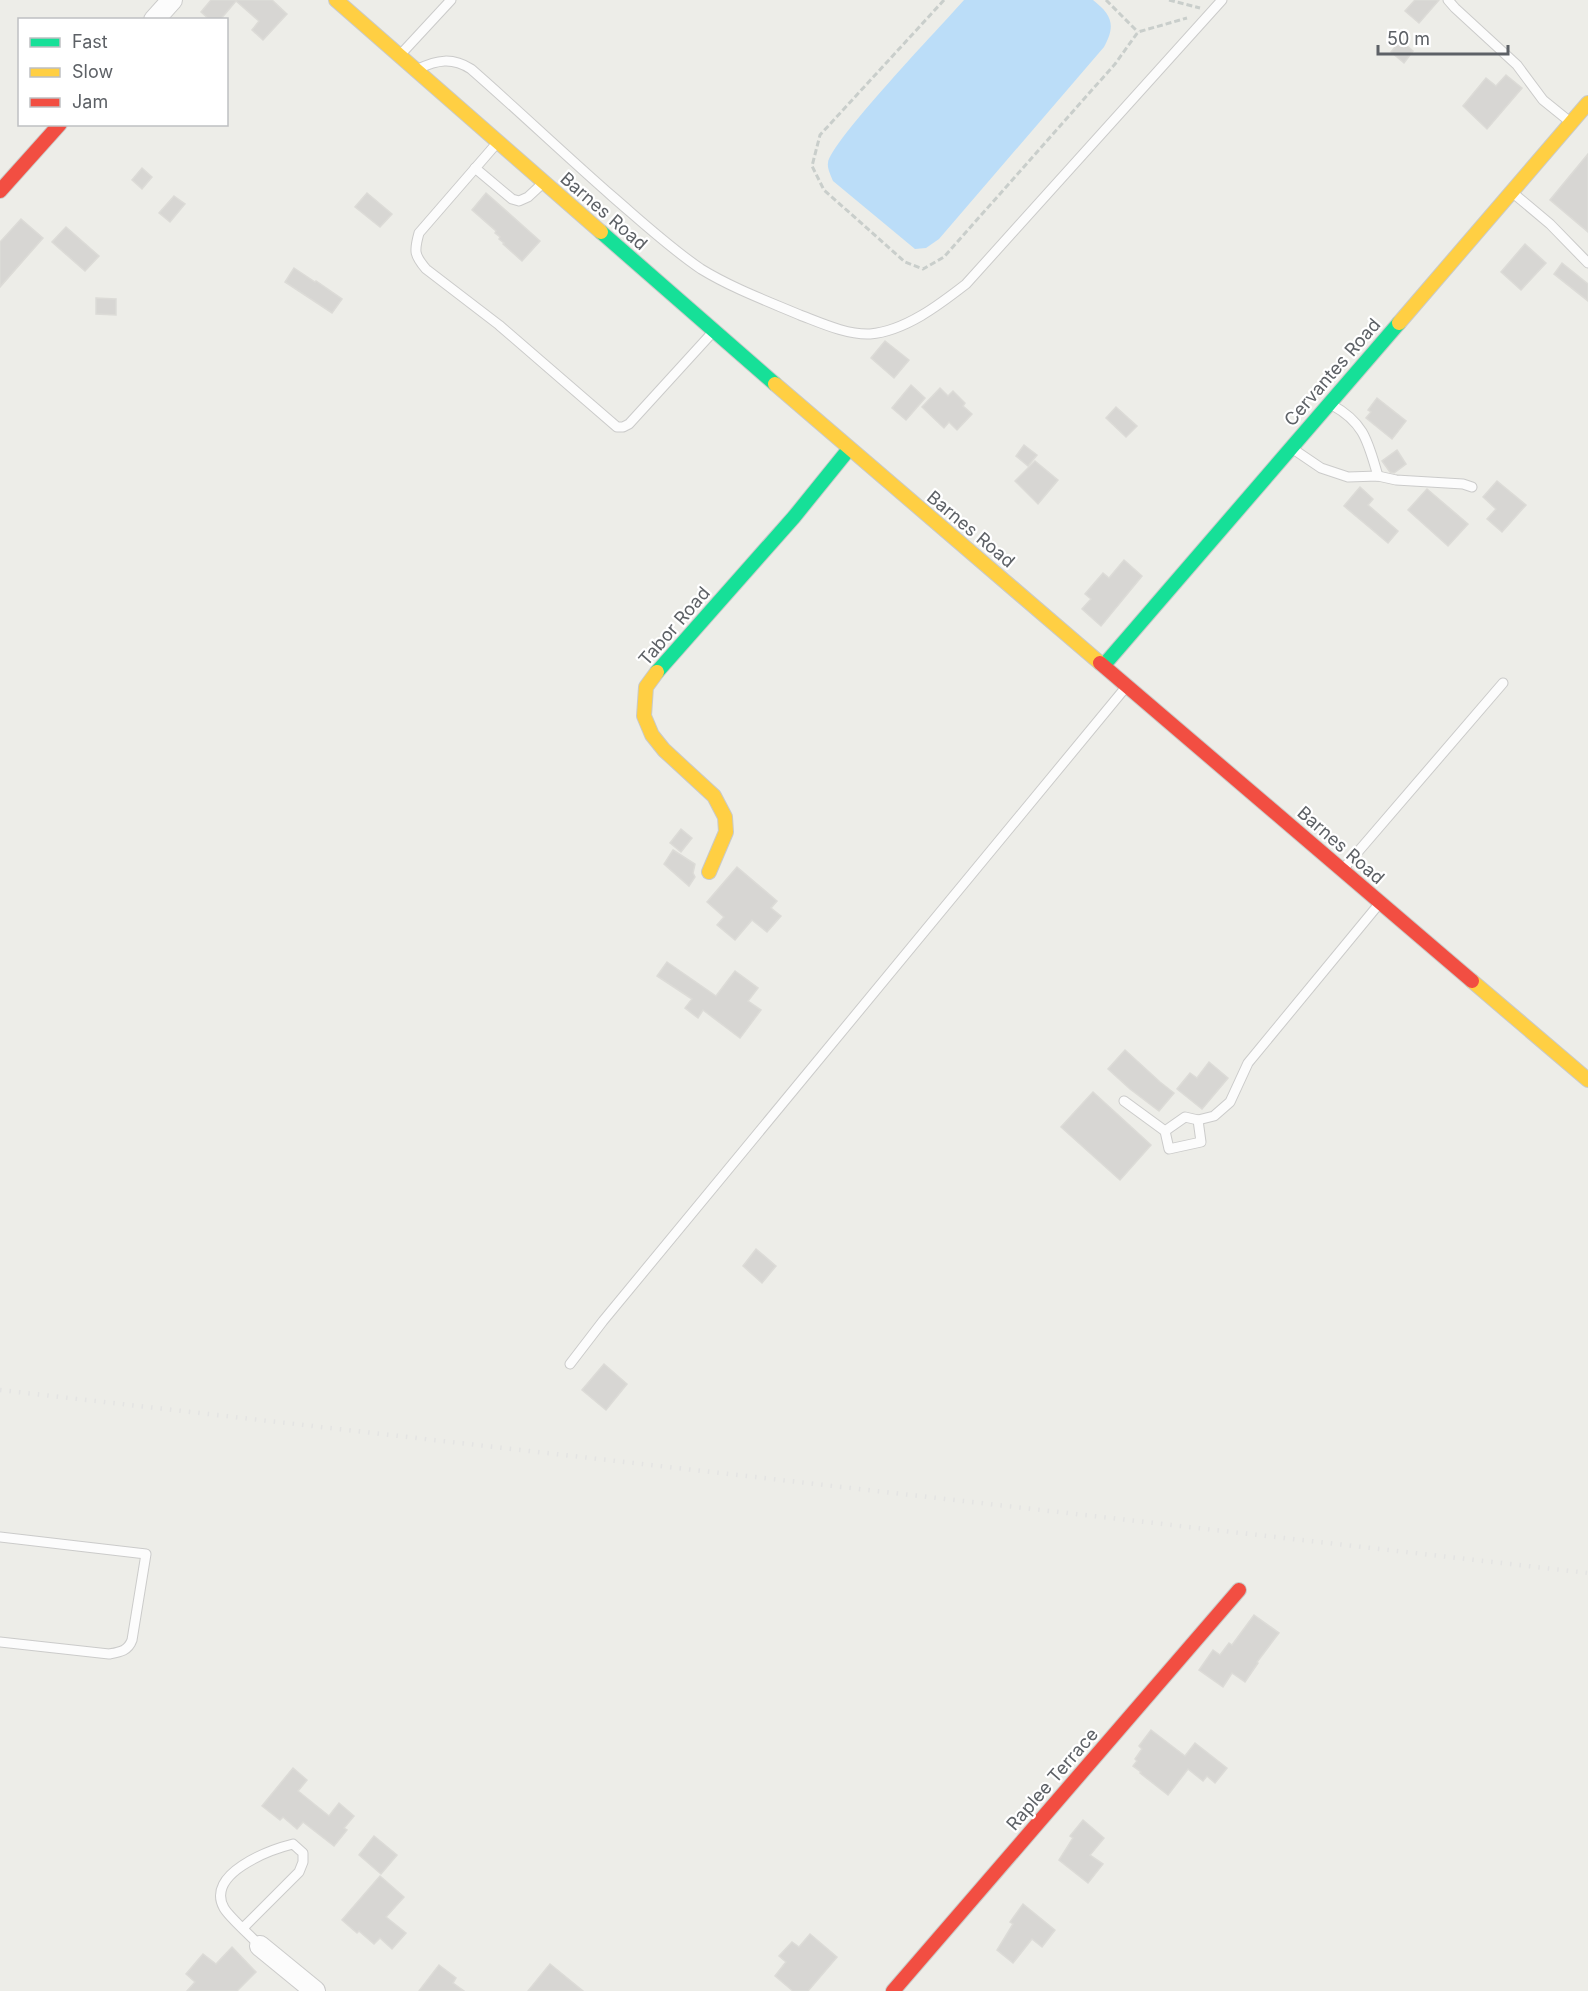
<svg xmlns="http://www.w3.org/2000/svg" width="1588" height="1991" font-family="Inter,sans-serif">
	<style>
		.water { fill: #bbddf8 }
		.building { fill: #d7d6d3; stroke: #dcdbd7; stroke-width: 1.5 }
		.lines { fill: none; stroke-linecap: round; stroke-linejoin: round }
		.lane-casing { stroke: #cbcbca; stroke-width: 11 }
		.street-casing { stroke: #cbcbca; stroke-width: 22 }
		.fast-casing { stroke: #c9cac8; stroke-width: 16 }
		.slow-casing { stroke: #c9cac8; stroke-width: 16 }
		.jam-casing { stroke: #c9cac8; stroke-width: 16 }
		.path { stroke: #c9cecb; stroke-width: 3; stroke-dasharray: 6 3; stroke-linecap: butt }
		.lane { stroke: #fcfcfc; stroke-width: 9 }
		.street { stroke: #fcfcfc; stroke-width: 20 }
		.fast { stroke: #16e098; stroke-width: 14 }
		.slow { stroke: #ffcf43; stroke-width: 14 }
		.jam { stroke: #f24e42; stroke-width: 14 }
		.rail { stroke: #e4e4e3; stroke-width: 4.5; stroke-dasharray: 1.5 8; stroke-linecap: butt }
		.labels { text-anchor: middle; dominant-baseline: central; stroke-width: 4.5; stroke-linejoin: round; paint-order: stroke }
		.street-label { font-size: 18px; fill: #5d6166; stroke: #fff }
	</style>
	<rect width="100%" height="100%" fill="#edede8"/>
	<path class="water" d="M 964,0 L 1093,0 C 1112,15 1116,25 1104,47 L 939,239 L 926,248 L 915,249 L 833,181 C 831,176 827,168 828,163 C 830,142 943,24 964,0 Z"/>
	<g class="building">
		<path d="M 211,0 L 272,0 L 287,14 L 263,40 L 252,30 L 259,21 L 236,1 L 220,20 L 210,20 L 201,12 Z"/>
		<path d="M 1415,0 L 1439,0 L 1419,23 L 1405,11 Z"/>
		<path d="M 1401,40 L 1413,51 L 1404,63 L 1391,52 Z"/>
		<path d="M 1506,75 L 1522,88 L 1487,129 L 1463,106 L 1486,78 L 1496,86 Z"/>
		<path d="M 1588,154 L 1588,232 L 1550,200 Z"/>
		<path d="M 142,168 L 152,177 L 142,189 L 132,180 Z"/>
		<path d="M 367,193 L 392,214 L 380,227 L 355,207 Z"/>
		<path d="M 486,193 L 540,241 L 522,261 L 503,244 L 504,243 L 499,239 L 500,237 L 495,233 L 496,231 L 472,210 Z"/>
		<path d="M 174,196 L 185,204 L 170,222 L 159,213 Z"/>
		<path d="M 21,219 L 43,238 L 0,287 L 0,242 Z"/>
		<path d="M 66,227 L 99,256 L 85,271 L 52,242 Z"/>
		<path d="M 1525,244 L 1546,263 L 1521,290 L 1501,272 Z"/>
		<path d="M 1562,263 L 1588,284 L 1588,301 L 1554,274 Z"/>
		<path d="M 294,268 L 315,282 L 316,281 L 342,299 L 332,313 L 285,282 Z"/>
		<path d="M 96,298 L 116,299 L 116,315 L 96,314 Z"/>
		<path d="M 885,341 L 909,360 L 894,378 L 871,358 Z"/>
		<path d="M 911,385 L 925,398 L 906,420 L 892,408 Z"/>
		<path d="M 940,388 L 948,396 L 953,391 L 965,403 L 963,406 L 972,414 L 957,430 L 949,422 L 944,428 L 922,407 Z"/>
		<path d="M 1377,398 L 1406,421 L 1392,439 L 1366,418 L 1371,412 L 1368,410 Z"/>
		<path d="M 1116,407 L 1137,426 L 1126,437 L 1106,418 Z"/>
		<path d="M 1024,445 L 1037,455 L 1028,466 L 1016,456 Z"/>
		<path d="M 1397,450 L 1406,464 L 1394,473 L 1390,472 L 1382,461 Z"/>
		<path d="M 1035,461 L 1058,480 L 1038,504 L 1015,481 Z"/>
		<path d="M 1497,481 L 1526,505 L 1502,532 L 1487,519 L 1496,509 L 1483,497 Z"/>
		<path d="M 1360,487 L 1373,499 L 1368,505 L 1398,531 L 1388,543 L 1344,506 Z"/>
		<path d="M 1427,489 L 1468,524 L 1448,546 L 1408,510 Z"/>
		<path d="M 1124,560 L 1142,576 L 1101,626 L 1082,609 L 1091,599 L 1085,594 L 1103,573 L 1109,578 Z"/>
		<path d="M 681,829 L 692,838 L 681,852 L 670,843 Z"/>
		<path d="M 673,850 L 695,864 L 693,873 L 695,877 L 689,886 L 664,864 Z"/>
		<path d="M 737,867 L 777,901 L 771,908 L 781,916 L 767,932 L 752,920 L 735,940 L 717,925 L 724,917 L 707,902 Z"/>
		<path d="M 667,962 L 716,996 L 735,971 L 758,988 L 748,1001 L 761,1010 L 740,1038 L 703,1010 L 698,1018 L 685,1008 L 692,999 L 657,976 Z"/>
		<path d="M 1125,1050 L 1160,1082 L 1174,1093 L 1159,1111 L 1130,1089 L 1108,1069 Z"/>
		<path d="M 1209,1062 L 1228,1078 L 1202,1109 L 1177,1089 L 1190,1073 L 1197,1078 Z"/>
		<path d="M 1093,1092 L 1151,1145 L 1120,1180 L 1061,1127 Z"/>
		<path d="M 756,1249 L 776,1266 L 762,1283 L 743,1266 Z"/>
		<path d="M 604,1364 L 627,1384 L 606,1410 L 582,1390 Z"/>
		<path d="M 1254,1615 L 1279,1633 L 1257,1662 L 1258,1663 L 1245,1682 L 1232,1673 L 1223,1687 L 1199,1670 L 1213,1650 L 1220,1655 L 1229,1643 L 1232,1645 Z"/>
		<path d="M 1151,1730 L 1185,1756 L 1195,1743 L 1227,1768 L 1215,1783 L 1207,1776 L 1203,1781 L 1188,1769 L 1168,1795 L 1140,1773 L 1141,1772 L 1133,1766 L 1137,1761 L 1135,1759 L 1142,1749 L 1139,1746 Z"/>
		<path d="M 293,1768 L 307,1780 L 298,1791 L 329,1816 L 339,1803 L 354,1816 L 344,1828 L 347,1830 L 334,1846 L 303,1822 L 297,1829 L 283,1817 L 280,1820 L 262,1806 Z"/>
		<path d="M 1083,1820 L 1104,1838 L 1090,1855 L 1103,1864 L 1088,1883 L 1059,1860 L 1073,1838 L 1070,1836 Z"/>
		<path d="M 374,1836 L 397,1855 L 381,1874 L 359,1855 Z"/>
		<path d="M 380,1876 L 404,1897 L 386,1917 L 406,1933 L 392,1949 L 380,1938 L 374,1944 L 359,1931 L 357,1933 L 342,1920 Z"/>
		<path d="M 1023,1904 L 1055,1930 L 1042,1947 L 1032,1939 L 1013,1963 L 997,1950 L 1013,1924 L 1010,1922 Z"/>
		<path d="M 810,1934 L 837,1957 L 808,1991 L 793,1991 L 775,1976 L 786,1962 L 779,1956 L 792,1942 L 799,1947 Z"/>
		<path d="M 232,1947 L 256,1972 L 237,1991 L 187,1991 L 195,1982 L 186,1974 L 203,1954 L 216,1964 Z"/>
		<path d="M 550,1964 L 583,1991 L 528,1991 Z"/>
		<path d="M 439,1965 L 456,1978 L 453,1983 L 464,1991 L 419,1991 Z"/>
	</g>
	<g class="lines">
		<defs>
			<g id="lane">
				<path d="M 1448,0 L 1455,8 L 1517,65 L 1543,100 L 1569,121"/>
				<path d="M 401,54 L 451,0"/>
				<path d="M 418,69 C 437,60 452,57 471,69 C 519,111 565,155 613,197 C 642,222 670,248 701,269 C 732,288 767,301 800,315 C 821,323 847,335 870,334 C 905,331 939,305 966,284 L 1222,0"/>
				<path d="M 497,143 L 419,233 C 414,251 414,255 426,269 L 499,325 L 617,427 L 623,427 L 629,424 L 712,333"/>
				<path d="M 475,168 L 512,199 L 519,201 L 528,197 L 542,184"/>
				<path d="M 1513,193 L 1550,224 L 1588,263"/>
				<path d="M 1332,405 C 1365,423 1368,443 1378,476"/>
				<path d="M 1293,449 L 1321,468 L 1348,477 L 1378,476 L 1396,480 L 1463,484 L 1472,487"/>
				<path d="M 1344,868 L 1503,683"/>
				<path d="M 1124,1101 L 1165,1131 L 1185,1117 L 1198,1120 L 1214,1116 L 1230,1102 L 1248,1063 L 1379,904"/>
				<path d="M 1165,1131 L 1169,1149 L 1201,1142 L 1198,1120"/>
				<path d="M 570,1364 L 603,1321 L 1126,687"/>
				<path d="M 0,1537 L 146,1554 L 132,1640 C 128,1651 120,1652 109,1654 L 0,1642"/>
				<path d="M 243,1928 L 299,1872 L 303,1862 L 303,1853 L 293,1844 C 269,1850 205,1874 224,1908 C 229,1917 252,1937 260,1946"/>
			</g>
			<g id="street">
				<path d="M 154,20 L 172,0"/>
				<path d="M 260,1946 L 315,1991"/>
			</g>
			<g id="fast">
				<path d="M 601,232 L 775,384"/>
				<path d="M 1104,665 L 1399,323"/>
				<path d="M 657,672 L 794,517 L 849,449"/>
			</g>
			<g id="slow">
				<path d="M 336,0 L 601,232"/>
				<path d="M 1399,323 L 1588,103"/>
				<path d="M 775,384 L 1100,663"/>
				<path d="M 657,672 L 646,687 L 644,716 L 652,735 L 664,750 L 714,796 L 725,817 L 726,832 L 709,872"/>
				<path d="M 1472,981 L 1588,1080"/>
			</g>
			<g id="jam">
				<path d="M 0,191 L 60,124"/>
				<path d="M 1100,663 L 1472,981"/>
				<path d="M 893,1991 L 1239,1590"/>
			</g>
		</defs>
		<use href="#lane" class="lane-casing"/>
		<use href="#street" class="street-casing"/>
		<use href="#fast" class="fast-casing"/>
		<use href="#slow" class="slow-casing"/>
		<use href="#jam" class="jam-casing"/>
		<g class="path">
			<path d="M 944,0 L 820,135 L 812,166 L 824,190 L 905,262 L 923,269 L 944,257 L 1115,64 L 1138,32 L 1187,18"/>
			<path d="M 1106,0 L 1138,32"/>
			<path d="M 1169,0 L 1200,8"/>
		</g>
		<use href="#lane" class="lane"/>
		<use href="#street" class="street"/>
		<use href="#fast" class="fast"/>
		<use href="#slow" class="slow"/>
		<use href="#jam" class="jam"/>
		<path class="rail" d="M 0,1390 L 1588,1573"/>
	</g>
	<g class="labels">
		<g class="street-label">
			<text transform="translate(604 211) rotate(41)">Barnes Road</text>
			<text transform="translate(1332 372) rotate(-49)">Cervantes Road</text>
			<text transform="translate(971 529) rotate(40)">Barnes Road</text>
			<text transform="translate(674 626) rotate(-49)">Tabor Road</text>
			<text transform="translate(1341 845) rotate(41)">Barnes Road</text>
			<text transform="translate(1052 1779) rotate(-49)">Raplee Terrace</text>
		</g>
	</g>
	<rect x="18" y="18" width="210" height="108" fill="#ffffff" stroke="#bec0c2" stroke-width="1.5"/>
	<rect x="30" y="38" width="30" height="9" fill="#16e098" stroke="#bec0c2" stroke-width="1.5"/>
	<text x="72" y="48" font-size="18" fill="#5d6166">Fast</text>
	<rect x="30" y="68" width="30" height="9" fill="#ffcf43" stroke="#bec0c2" stroke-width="1.5"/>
	<text x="72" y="78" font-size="18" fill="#5d6166">Slow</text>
	<rect x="30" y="98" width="30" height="9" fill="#f24e42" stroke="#bec0c2" stroke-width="1.5"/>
	<text x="72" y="108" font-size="18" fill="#5d6166">Jam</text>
	<path d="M1378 45v9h130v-9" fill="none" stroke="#5d6166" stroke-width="3"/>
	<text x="1387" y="45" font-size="18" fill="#5d6166" stroke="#ffffff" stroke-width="4.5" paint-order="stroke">50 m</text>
</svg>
